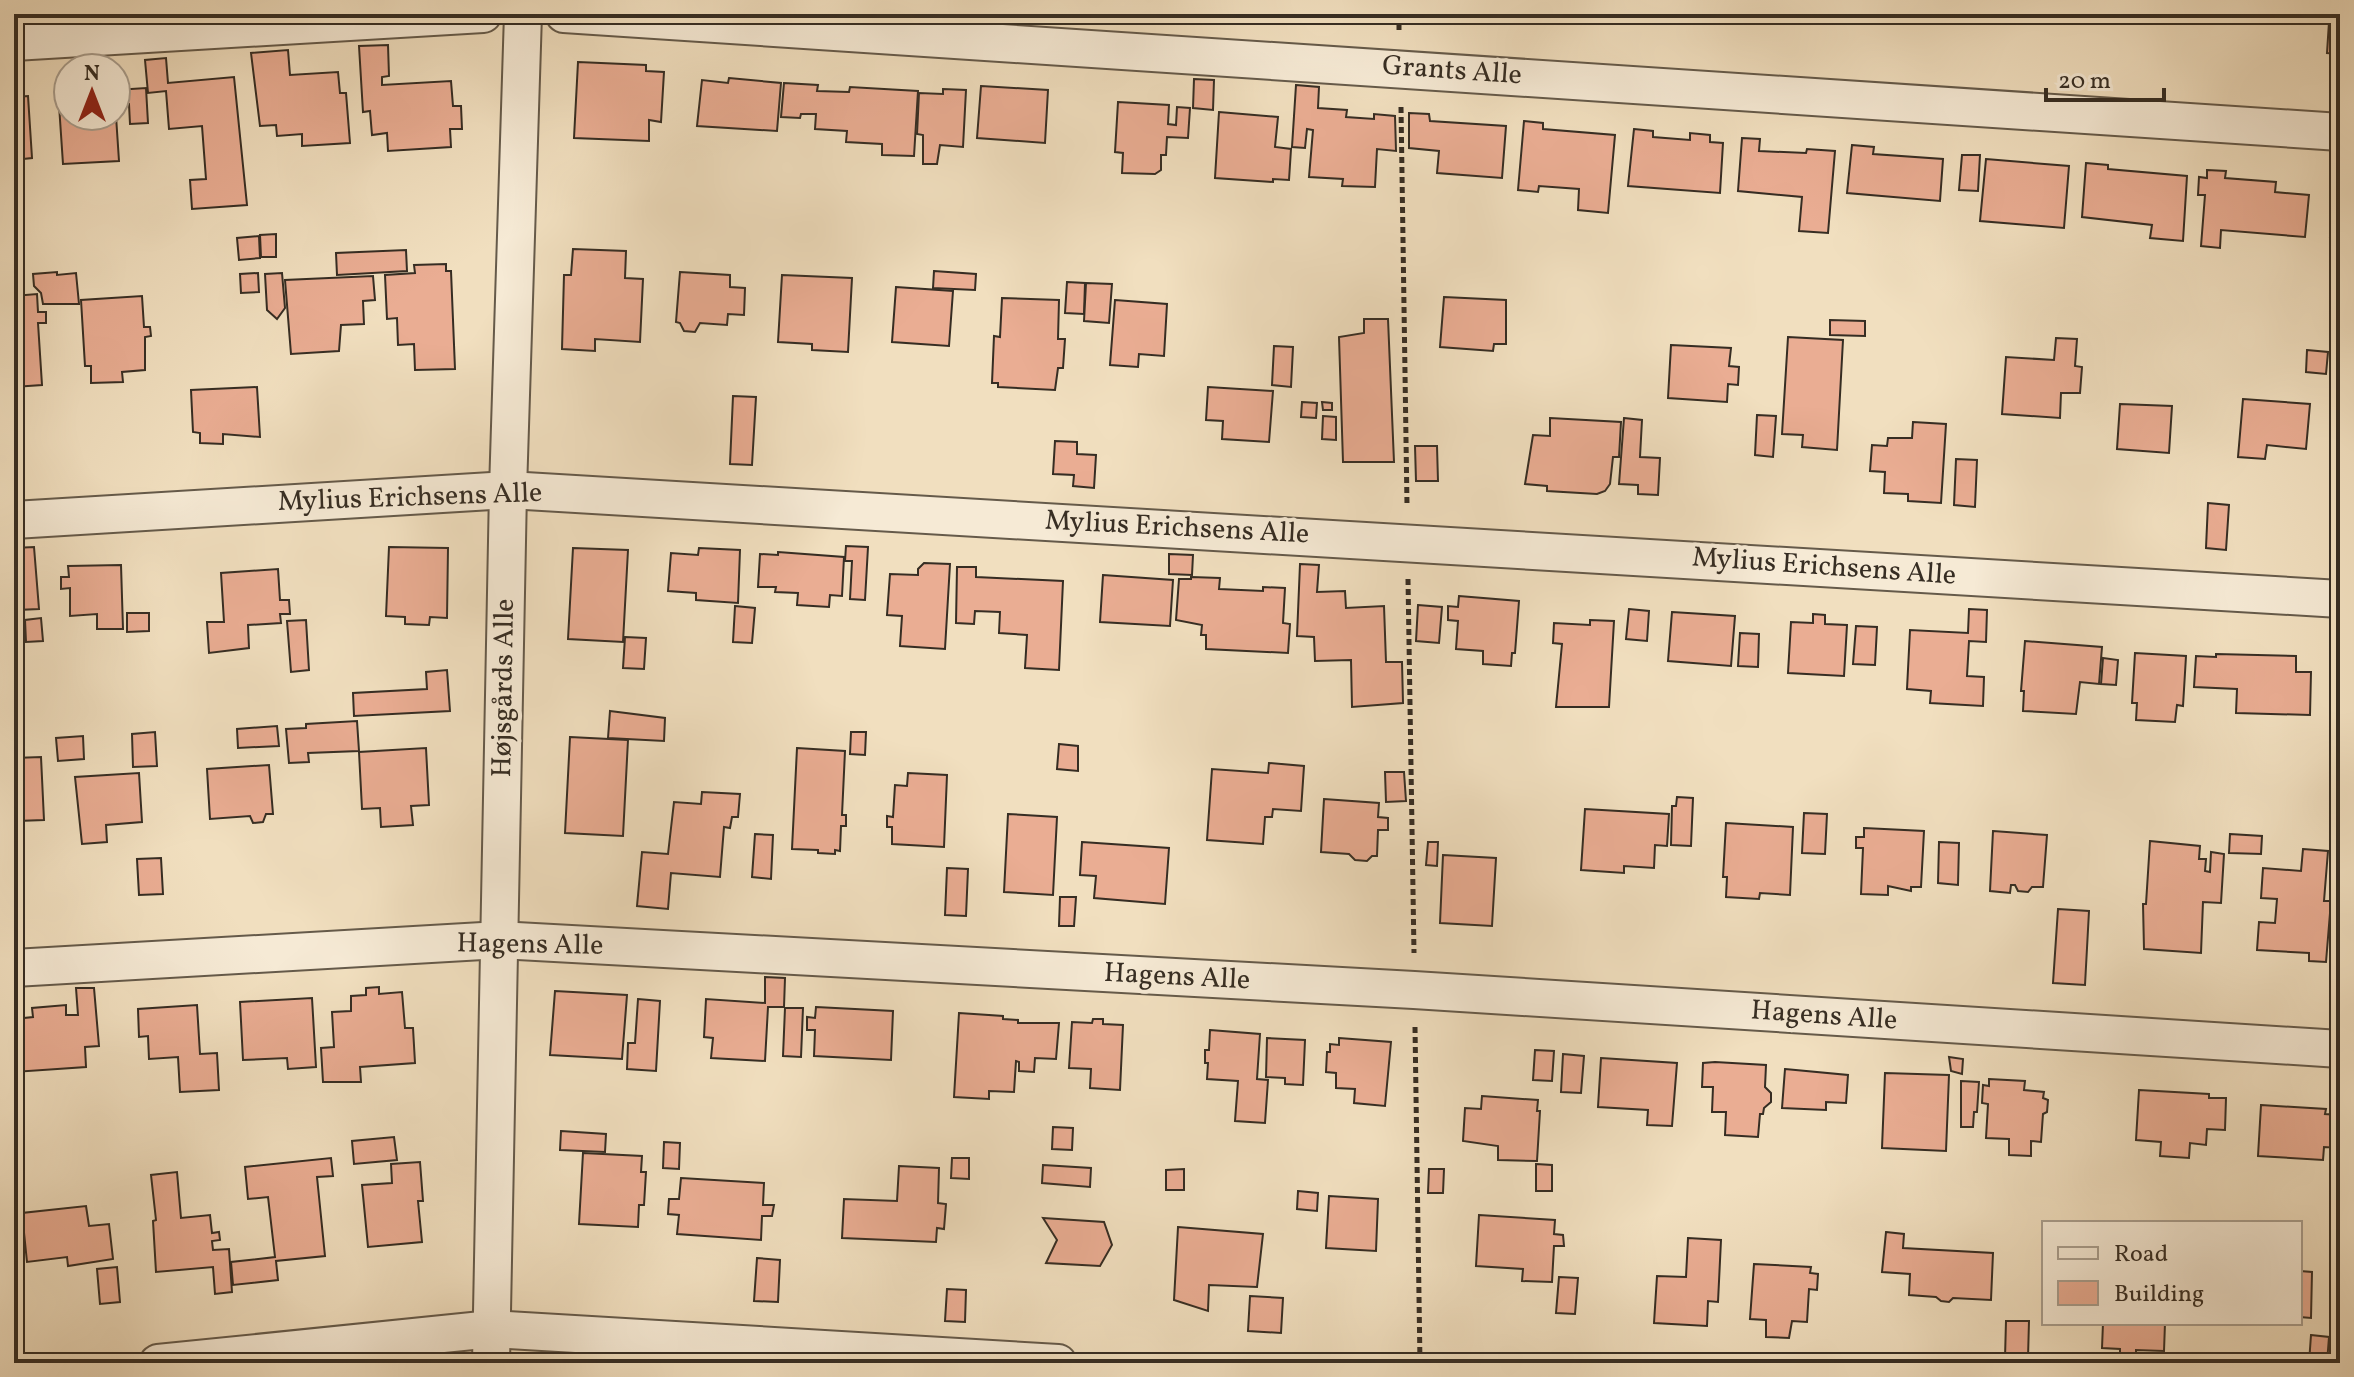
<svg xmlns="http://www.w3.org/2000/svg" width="2354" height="1377" font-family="Vollkorn,serif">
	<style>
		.building { fill: #eaad93; stroke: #362d23; stroke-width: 2 }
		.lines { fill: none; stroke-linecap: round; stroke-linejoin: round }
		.street-casing { stroke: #655a4a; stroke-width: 40 }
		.path { stroke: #362d23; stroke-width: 5; stroke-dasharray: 6 4; stroke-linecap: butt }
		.street { stroke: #f6ead5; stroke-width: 36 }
		.labels { text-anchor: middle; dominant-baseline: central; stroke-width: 8; stroke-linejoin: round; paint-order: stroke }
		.street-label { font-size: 28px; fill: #362d23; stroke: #f6ead5 }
	</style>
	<rect width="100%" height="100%" fill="#f1dfbf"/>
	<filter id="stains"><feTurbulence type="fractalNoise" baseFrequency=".0025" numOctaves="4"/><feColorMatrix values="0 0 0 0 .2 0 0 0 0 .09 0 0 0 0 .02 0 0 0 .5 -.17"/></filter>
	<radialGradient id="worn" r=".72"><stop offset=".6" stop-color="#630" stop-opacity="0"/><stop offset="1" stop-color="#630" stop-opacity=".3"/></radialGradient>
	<g class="building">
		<path d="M 2329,22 L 2340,23 L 2340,54 L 2327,53 Z"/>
		<path d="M 388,45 L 389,76 L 382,77 L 382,85 L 451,81 L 453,106 L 461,106 L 462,129 L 450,129 L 451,147 L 388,151 L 387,133 L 372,135 L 370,111 L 363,112 L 359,46 Z"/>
		<path d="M 288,50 L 290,75 L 338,72 L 340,93 L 346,93 L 350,143 L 302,146 L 302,134 L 277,136 L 276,125 L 260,126 L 251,53 Z"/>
		<path d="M 166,58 L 168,83 L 234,77 L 247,205 L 192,209 L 190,180 L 206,179 L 202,126 L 169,129 L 166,91 L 148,93 L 145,60 Z"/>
		<path d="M 578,62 L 646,65 L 646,71 L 664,72 L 661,122 L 649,120 L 649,141 L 574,138 Z"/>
		<path d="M 729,78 L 781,83 L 777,131 L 697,126 L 702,80 L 728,83 Z"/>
		<path d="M 1194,79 L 1214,80 L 1213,110 L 1193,108 Z"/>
		<path d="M 784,83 L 818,85 L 817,91 L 849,92 L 850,87 L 918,91 L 914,156 L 882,155 L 882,144 L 846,142 L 847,131 L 815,129 L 816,114 L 801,114 L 800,118 L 781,117 Z"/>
		<path d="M 1296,85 L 1319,87 L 1318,108 L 1347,110 L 1346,117 L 1374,119 L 1374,114 L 1395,116 L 1396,151 L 1377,149 L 1375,187 L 1342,186 L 1343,179 L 1309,177 L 1313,130 L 1307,129 L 1305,148 L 1292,147 Z"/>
		<path d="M 981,86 L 1048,90 L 1045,143 L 977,138 Z"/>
		<path d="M 146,88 L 148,123 L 130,124 L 129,104 L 116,105 L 116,90 Z"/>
		<path d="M 68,89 L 68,116 L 116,116 L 119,161 L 63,164 L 58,90 Z"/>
		<path d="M 943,89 L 966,90 L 963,147 L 940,145 L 937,164 L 923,164 L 923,135 L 917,134 L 919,93 L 943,94 Z"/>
		<path d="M 28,96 L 32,158 L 14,160 L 14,97 Z"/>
		<path d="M 1118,102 L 1169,105 L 1168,124 L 1176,125 L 1177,107 L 1190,108 L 1188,138 L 1167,137 L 1166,155 L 1161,155 L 1161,170 L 1155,174 L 1122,173 L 1123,153 L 1115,152 Z"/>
		<path d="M 1219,112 L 1278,117 L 1275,147 L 1291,149 L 1289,180 L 1273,179 L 1273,182 L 1215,178 Z"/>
		<path d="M 1409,113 L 1429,114 L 1430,121 L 1506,126 L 1502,178 L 1437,173 L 1439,151 L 1409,148 Z"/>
		<path d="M 1524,121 L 1543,123 L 1543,129 L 1615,135 L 1608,213 L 1578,210 L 1579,189 L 1539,186 L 1538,192 L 1518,190 Z"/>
		<path d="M 1634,129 L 1653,131 L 1653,137 L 1690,140 L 1690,133 L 1710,135 L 1710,142 L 1723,143 L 1720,193 L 1628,186 Z"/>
		<path d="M 1742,138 L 1760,139 L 1759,151 L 1806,153 L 1807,149 L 1835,151 L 1828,233 L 1799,231 L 1802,197 L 1738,191 Z"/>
		<path d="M 1852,145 L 1874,147 L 1873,154 L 1943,159 L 1940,201 L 1847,193 Z"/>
		<path d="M 1962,155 L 1980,155 L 1978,191 L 1959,190 Z"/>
		<path d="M 1986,159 L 2069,166 L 2064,228 L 1980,221 Z"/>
		<path d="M 2086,163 L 2108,165 L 2108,169 L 2187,176 L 2183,241 L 2150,238 L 2152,225 L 2082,217 Z"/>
		<path d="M 2207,170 L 2226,171 L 2225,178 L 2276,182 L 2275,192 L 2309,195 L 2305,237 L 2221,230 L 2220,248 L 2201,246 L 2205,195 L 2198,195 L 2199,177 L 2207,178 Z"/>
		<path d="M 2333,182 L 2340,183 L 2340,237 L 2330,237 Z"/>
		<path d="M 276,234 L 276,257 L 261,257 L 260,235 Z"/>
		<path d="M 259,236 L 260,258 L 239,260 L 237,238 Z"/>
		<path d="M 573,249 L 626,251 L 625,278 L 643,279 L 640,342 L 595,339 L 595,351 L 562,349 L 564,275 L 571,275 Z"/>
		<path d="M 406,250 L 407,271 L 337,275 L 336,253 Z"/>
		<path d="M 446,264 L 446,271 L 451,271 L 455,369 L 415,370 L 414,344 L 398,345 L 397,318 L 387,319 L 385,275 L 415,273 L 414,265 Z"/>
		<path d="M 934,271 L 976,274 L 975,290 L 933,288 Z"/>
		<path d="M 57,272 L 57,275 L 76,273 L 79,304 L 43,304 L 41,293 L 34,286 L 33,274 Z"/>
		<path d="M 680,272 L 730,275 L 730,287 L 745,288 L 744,315 L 728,314 L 727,325 L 700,323 L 695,332 L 684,331 L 680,323 L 676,322 Z"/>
		<path d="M 258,273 L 259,292 L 241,293 L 240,274 Z"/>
		<path d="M 282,273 L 285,308 L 277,319 L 267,310 L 265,274 Z"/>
		<path d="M 782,275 L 852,278 L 848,352 L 812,350 L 812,344 L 778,342 Z"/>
		<path d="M 373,276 L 375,300 L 363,301 L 364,324 L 341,325 L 339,351 L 291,354 L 285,280 Z"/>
		<path d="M 1067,282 L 1085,283 L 1084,314 L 1065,313 Z"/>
		<path d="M 1086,283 L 1112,284 L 1109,323 L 1084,321 Z"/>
		<path d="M 896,287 L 953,291 L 949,346 L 892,342 Z"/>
		<path d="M 37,294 L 38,312 L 46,312 L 46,323 L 38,323 L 42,385 L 14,387 L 14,296 Z"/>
		<path d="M 142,296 L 144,327 L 150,327 L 151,336 L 145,337 L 145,370 L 122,372 L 123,382 L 91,383 L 91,366 L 85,366 L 81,300 Z"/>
		<path d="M 1444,297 L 1506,300 L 1506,344 L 1494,344 L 1493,351 L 1440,347 Z"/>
		<path d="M 1002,298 L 1059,300 L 1058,339 L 1065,339 L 1063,368 L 1058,368 L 1055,390 L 998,387 L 998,383 L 992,383 L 994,336 L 1000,337 Z"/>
		<path d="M 1115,300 L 1167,304 L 1164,356 L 1139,354 L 1138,367 L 1110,365 Z"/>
		<path d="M 1364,319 L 1388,319 L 1394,462 L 1343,462 L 1339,337 L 1364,333 Z"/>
		<path d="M 1830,320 L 1865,321 L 1865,336 L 1830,335 Z"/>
		<path d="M 1788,337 L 1843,340 L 1837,450 L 1802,447 L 1803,435 L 1782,434 Z"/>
		<path d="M 2056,338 L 2077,339 L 2075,366 L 2082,367 L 2080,393 L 2061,393 L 2060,418 L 2002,414 L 2006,357 L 2054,360 Z"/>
		<path d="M 1671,345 L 1731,348 L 1729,366 L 1739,367 L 1738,385 L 1728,384 L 1727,402 L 1668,398 Z"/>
		<path d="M 1274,346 L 1293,347 L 1291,387 L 1272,385 Z"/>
		<path d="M 2307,350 L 2328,352 L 2326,374 L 2306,372 Z"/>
		<path d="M 257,387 L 260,437 L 223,434 L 223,444 L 200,443 L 200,433 L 193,432 L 191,390 Z"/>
		<path d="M 1208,387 L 1273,391 L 1269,442 L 1222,439 L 1223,421 L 1206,420 Z"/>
		<path d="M 733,396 L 756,397 L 752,465 L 730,464 Z"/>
		<path d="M 2243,399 L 2310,404 L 2306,449 L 2267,445 L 2265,459 L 2238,457 Z"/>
		<path d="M 1302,402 L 1317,403 L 1316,418 L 1301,417 Z"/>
		<path d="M 1322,402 L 1332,403 L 1332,410 L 1323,410 Z"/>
		<path d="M 2120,404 L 2172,406 L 2169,453 L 2117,449 Z"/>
		<path d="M 1757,415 L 1776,416 L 1773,457 L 1755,455 Z"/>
		<path d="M 1323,416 L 1336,417 L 1336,440 L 1322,439 Z"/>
		<path d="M 1550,418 L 1621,422 L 1619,457 L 1613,457 L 1610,484 L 1605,491 L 1597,494 L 1547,491 L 1547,486 L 1525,484 L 1533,435 L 1550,436 Z"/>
		<path d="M 1624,418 L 1642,420 L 1640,457 L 1660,458 L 1658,495 L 1638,494 L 1638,485 L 1619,484 Z"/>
		<path d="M 1913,422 L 1946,424 L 1941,503 L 1908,501 L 1908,494 L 1884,493 L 1885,472 L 1870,471 L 1872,445 L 1887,446 L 1888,438 L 1912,438 Z"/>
		<path d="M 1055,441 L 1077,442 L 1077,454 L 1096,455 L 1094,488 L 1073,486 L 1074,475 L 1053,474 Z"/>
		<path d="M 1415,446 L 1437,446 L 1438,481 L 1416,481 Z"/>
		<path d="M 1956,459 L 1977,460 L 1975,507 L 1954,505 Z"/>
		<path d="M 2208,503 L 2229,505 L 2226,550 L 2206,548 Z"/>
		<path d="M 846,546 L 868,547 L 865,600 L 850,599 L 852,561 L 845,561 Z"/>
		<path d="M 34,547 L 39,609 L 17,610 L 18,638 L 14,638 L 14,548 Z"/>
		<path d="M 389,547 L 448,548 L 447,618 L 430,617 L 429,625 L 405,624 L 405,617 L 386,616 Z"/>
		<path d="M 573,548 L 628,550 L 623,642 L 568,639 Z"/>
		<path d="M 699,548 L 740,550 L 738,603 L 696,600 L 696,593 L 668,591 L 671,553 L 698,555 Z"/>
		<path d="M 778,552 L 844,557 L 842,596 L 830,595 L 829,607 L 797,605 L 798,593 L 775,592 L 776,587 L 758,587 L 760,554 L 778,555 Z"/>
		<path d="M 1169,554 L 1193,555 L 1192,575 L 1169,574 Z"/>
		<path d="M 924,563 L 950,564 L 945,649 L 900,646 L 902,616 L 887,615 L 890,574 L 918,575 L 918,569 Z"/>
		<path d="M 1300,564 L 1319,565 L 1317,592 L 1345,591 L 1346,608 L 1384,606 L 1386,662 L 1402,662 L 1403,703 L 1352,707 L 1351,660 L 1315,661 L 1314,637 L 1297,636 Z"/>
		<path d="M 121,565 L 123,629 L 97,629 L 97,614 L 70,616 L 70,588 L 61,589 L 61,577 L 69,577 L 68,566 Z"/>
		<path d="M 957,567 L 976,567 L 976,577 L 1063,581 L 1059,670 L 1025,668 L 1027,635 L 999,633 L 1000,612 L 975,611 L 974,624 L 956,623 Z"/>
		<path d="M 278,569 L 280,600 L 289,600 L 290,614 L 280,614 L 281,623 L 248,625 L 249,648 L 209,653 L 207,622 L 224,622 L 221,573 Z"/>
		<path d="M 1103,575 L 1173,580 L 1170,626 L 1100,622 Z"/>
		<path d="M 1191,577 L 1220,578 L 1219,589 L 1263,591 L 1263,587 L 1285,588 L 1283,623 L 1290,624 L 1288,653 L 1206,649 L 1206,635 L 1201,635 L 1202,625 L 1176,620 L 1179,579 L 1191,579 Z"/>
		<path d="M 1459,596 L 1519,601 L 1515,653 L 1512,653 L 1511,666 L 1483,664 L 1483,651 L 1456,649 L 1458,621 L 1448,620 L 1448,606 L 1458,607 Z"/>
		<path d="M 1418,605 L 1442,607 L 1439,643 L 1416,641 Z"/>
		<path d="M 735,606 L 755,608 L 752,643 L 733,642 Z"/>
		<path d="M 1629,609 L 1649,611 L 1647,641 L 1626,639 Z"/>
		<path d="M 1969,609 L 1987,610 L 1986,642 L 1969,641 L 1967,676 L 1984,677 L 1983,706 L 1930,703 L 1931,691 L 1907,689 L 1910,630 L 1968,633 Z"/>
		<path d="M 1672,612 L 1735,616 L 1731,666 L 1668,661 Z"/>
		<path d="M 127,613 L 149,613 L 149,631 L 127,632 Z"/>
		<path d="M 1813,614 L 1825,615 L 1825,624 L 1847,625 L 1844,676 L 1788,673 L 1791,622 L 1813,623 Z"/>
		<path d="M 41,618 L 43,641 L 26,642 L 25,620 Z"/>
		<path d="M 306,620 L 309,670 L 291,672 L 287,621 Z"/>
		<path d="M 1590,620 L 1614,621 L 1609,707 L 1556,707 L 1562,644 L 1553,643 L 1554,623 L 1590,625 Z"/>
		<path d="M 1856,626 L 1877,627 L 1875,665 L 1853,664 Z"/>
		<path d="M 1740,633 L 1759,634 L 1758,667 L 1738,666 Z"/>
		<path d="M 625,637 L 646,638 L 644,669 L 623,668 Z"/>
		<path d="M 2025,641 L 2102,647 L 2099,684 L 2080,682 L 2076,714 L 2023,711 L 2024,691 L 2021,691 Z"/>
		<path d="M 2135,653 L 2186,656 L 2183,706 L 2177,705 L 2175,722 L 2136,720 L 2137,703 L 2132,703 Z"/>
		<path d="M 2216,654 L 2296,656 L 2296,672 L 2311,672 L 2310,715 L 2236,713 L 2237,689 L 2194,687 L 2196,656 L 2216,657 Z"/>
		<path d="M 2103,658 L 2118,660 L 2116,685 L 2101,684 Z"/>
		<path d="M 447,670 L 450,711 L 354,716 L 353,693 L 427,689 L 426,672 Z"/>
		<path d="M 610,711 L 665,718 L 664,741 L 608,738 Z"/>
		<path d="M 357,721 L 359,751 L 308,753 L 309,762 L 289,763 L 286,729 L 306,728 L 306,724 Z"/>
		<path d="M 277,726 L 279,746 L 238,748 L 237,729 Z"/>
		<path d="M 155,732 L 157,766 L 133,767 L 132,734 Z"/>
		<path d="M 851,732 L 866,732 L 865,755 L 850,754 Z"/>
		<path d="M 83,736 L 84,759 L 58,761 L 56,738 Z"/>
		<path d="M 570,737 L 628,740 L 623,836 L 565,833 Z"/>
		<path d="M 1059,744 L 1078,746 L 1078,771 L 1057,769 Z"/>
		<path d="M 426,748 L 429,805 L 411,806 L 413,825 L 381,827 L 380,808 L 362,809 L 359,752 Z"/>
		<path d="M 797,748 L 845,751 L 842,815 L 846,815 L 846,826 L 841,826 L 840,851 L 835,850 L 835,854 L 818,853 L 818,850 L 792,849 Z"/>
		<path d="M 41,757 L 44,820 L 17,821 L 17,826 L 14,826 L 14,758 Z"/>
		<path d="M 1269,763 L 1304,766 L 1301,811 L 1273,809 L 1272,817 L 1265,817 L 1263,844 L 1207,840 L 1212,769 L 1268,773 Z"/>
		<path d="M 269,765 L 273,814 L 266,814 L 263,822 L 253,823 L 250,816 L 210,819 L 207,769 Z"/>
		<path d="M 1385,772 L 1404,772 L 1406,801 L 1386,802 Z"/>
		<path d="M 139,773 L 142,822 L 106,825 L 107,842 L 82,844 L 75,777 Z"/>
		<path d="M 908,773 L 947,775 L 944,847 L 892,844 L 892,827 L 887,827 L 887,816 L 893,817 L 895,785 L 907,786 Z"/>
		<path d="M 702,792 L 740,794 L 738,817 L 732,817 L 730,828 L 724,827 L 720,877 L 671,873 L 668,909 L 637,906 L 642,852 L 668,854 L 674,802 L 701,804 Z"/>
		<path d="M 1677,797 L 1693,798 L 1691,846 L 1671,845 L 1672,806 L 1676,806 Z"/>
		<path d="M 1324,799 L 1379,803 L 1378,817 L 1388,818 L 1388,830 L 1378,830 L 1377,856 L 1372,856 L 1367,861 L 1355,860 L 1349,854 L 1321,852 Z"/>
		<path d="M 1585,809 L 1669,814 L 1667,846 L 1655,845 L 1654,868 L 1624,866 L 1624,873 L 1581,870 Z"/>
		<path d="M 1804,813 L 1827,814 L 1825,854 L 1802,853 Z"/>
		<path d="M 1008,814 L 1057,817 L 1053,895 L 1004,892 Z"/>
		<path d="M 1726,823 L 1793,827 L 1790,895 L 1760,893 L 1759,899 L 1726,897 L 1727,877 L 1723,877 Z"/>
		<path d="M 1864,828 L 1924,831 L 1921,887 L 1911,887 L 1911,891 L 1888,886 L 1888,895 L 1861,894 L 1863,848 L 1856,848 L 1856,837 L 1864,837 Z"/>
		<path d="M 1993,831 L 2047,835 L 2043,887 L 2032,887 L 2028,892 L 2018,891 L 2015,885 L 2011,885 L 2010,893 L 1990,891 Z"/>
		<path d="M 755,834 L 773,835 L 771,879 L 752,877 Z"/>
		<path d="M 2230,834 L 2262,836 L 2261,854 L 2229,853 Z"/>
		<path d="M 2333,839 L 2340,840 L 2340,871 L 2331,871 Z"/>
		<path d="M 2150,841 L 2200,846 L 2199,859 L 2206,859 L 2205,871 L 2210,872 L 2211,852 L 2224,854 L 2221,903 L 2203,902 L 2201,953 L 2144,949 L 2143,904 L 2146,904 Z"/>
		<path d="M 1082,842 L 1169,848 L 1165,904 L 1094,898 L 1096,876 L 1080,875 Z"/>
		<path d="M 1428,842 L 1438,842 L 1437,866 L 1426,865 Z"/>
		<path d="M 1939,842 L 1959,843 L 1958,885 L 1938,883 Z"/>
		<path d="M 2303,849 L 2328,851 L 2324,901 L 2331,901 L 2326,962 L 2309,961 L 2309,953 L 2257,950 L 2259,922 L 2275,923 L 2277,899 L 2261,898 L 2263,868 L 2301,871 Z"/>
		<path d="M 1443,855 L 1496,858 L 1492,926 L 1440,923 Z"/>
		<path d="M 161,858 L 163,894 L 139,895 L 137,859 Z"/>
		<path d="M 947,868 L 968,869 L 966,916 L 945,915 Z"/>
		<path d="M 1060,897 L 1076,897 L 1074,926 L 1059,926 Z"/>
		<path d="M 2058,909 L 2089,911 L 2085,985 L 2053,983 Z"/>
		<path d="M 765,977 L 785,978 L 784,1007 L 768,1007 L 765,1061 L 711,1058 L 713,1038 L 704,1037 L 706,999 L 765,1003 Z"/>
		<path d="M 379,987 L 379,994 L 402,992 L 405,1028 L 413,1028 L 415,1063 L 360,1067 L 361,1082 L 323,1082 L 321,1048 L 334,1047 L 332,1012 L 351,1011 L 351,996 L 366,995 L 366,988 Z"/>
		<path d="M 76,988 L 94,988 L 99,1046 L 85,1047 L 86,1067 L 14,1072 L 14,1019 L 33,1017 L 32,1008 L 66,1005 L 66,1015 L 78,1015 Z"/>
		<path d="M 555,991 L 627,995 L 622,1059 L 550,1055 Z"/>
		<path d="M 312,998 L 316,1067 L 288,1069 L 287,1058 L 243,1060 L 240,1002 Z"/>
		<path d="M 638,999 L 660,1001 L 656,1071 L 627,1069 L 628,1043 L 635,1043 Z"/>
		<path d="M 197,1005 L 200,1054 L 217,1053 L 219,1090 L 180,1092 L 178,1057 L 149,1059 L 148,1036 L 139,1037 L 138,1009 Z"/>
		<path d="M 816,1007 L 893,1011 L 891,1060 L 814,1056 L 815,1030 L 807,1030 L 807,1017 L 815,1018 Z"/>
		<path d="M 785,1008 L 803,1008 L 801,1057 L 783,1056 Z"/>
		<path d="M 959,1013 L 1003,1016 L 1003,1019 L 1018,1020 L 1018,1023 L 1059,1023 L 1056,1059 L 1035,1058 L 1034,1072 L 1019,1071 L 1019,1062 L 1016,1061 L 1014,1092 L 989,1091 L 989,1099 L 954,1097 Z"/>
		<path d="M 1093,1019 L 1103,1019 L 1103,1024 L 1123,1025 L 1120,1090 L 1090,1088 L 1091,1069 L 1069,1068 L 1072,1022 L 1092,1023 Z"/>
		<path d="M 1210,1030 L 1260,1034 L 1257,1079 L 1268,1080 L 1265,1123 L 1235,1121 L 1238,1081 L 1207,1079 L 1208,1063 L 1205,1063 L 1205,1050 L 1209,1050 Z"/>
		<path d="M 1267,1038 L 1305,1040 L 1303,1085 L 1285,1084 L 1285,1078 L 1266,1077 Z"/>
		<path d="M 1339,1038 L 1391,1042 L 1385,1106 L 1354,1103 L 1355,1089 L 1336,1088 L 1336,1073 L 1326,1072 L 1327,1052 L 1330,1052 L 1330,1044 L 1339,1045 Z"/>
		<path d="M 1535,1050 L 1554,1051 L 1552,1081 L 1533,1080 Z"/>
		<path d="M 1563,1054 L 1584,1056 L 1581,1093 L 1561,1092 Z"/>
		<path d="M 1949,1057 L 1963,1059 L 1962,1074 L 1951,1071 Z"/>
		<path d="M 1601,1058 L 1677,1063 L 1672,1126 L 1647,1125 L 1648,1110 L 1598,1107 Z"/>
		<path d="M 1715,1062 L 1766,1065 L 1765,1087 L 1771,1093 L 1771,1102 L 1764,1108 L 1763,1114 L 1760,1114 L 1758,1137 L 1725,1135 L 1726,1112 L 1712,1112 L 1713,1087 L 1702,1087 L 1703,1063 Z"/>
		<path d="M 1785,1069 L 1848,1075 L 1846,1103 L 1826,1102 L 1826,1110 L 1782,1108 Z"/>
		<path d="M 1885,1073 L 1949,1075 L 1946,1151 L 1882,1148 Z"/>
		<path d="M 1989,1079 L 2025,1081 L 2024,1090 L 2044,1092 L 2043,1098 L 2048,1100 L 2047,1112 L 2043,1114 L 2041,1142 L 2031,1141 L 2031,1156 L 2009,1155 L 2009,1139 L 1986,1138 L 1988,1104 L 1982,1103 L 1983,1085 L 1989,1086 Z"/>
		<path d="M 1961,1081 L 1979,1082 L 1977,1112 L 1974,1112 L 1973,1127 L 1961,1127 Z"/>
		<path d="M 2139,1090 L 2209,1094 L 2209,1098 L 2226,1098 L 2225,1130 L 2207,1129 L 2206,1145 L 2190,1143 L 2189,1158 L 2160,1156 L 2161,1142 L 2136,1140 Z"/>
		<path d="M 1482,1096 L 1538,1100 L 1537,1111 L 1540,1111 L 1537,1161 L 1498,1160 L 1498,1146 L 1463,1141 L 1465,1108 L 1481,1109 Z"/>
		<path d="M 2261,1105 L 2326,1109 L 2325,1114 L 2340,1115 L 2340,1148 L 2324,1147 L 2323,1160 L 2258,1156 Z"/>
		<path d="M 1053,1127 L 1073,1128 L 1072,1150 L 1052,1149 Z"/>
		<path d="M 561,1131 L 606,1134 L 605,1152 L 560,1150 Z"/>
		<path d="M 394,1137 L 397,1160 L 354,1164 L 352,1141 Z"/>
		<path d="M 664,1142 L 680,1143 L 679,1169 L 663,1168 Z"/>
		<path d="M 583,1153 L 642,1156 L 641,1172 L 646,1172 L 644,1205 L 639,1205 L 638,1227 L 579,1224 Z"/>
		<path d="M 331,1158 L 333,1176 L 317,1177 L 325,1256 L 276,1261 L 278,1280 L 233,1285 L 231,1262 L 275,1257 L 268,1197 L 248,1199 L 245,1167 Z"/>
		<path d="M 952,1158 L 969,1158 L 969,1179 L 951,1178 Z"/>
		<path d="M 420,1162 L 423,1201 L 418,1201 L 422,1242 L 368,1247 L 362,1185 L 392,1183 L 391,1164 Z"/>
		<path d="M 1536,1164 L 1552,1165 L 1552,1191 L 1536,1191 Z"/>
		<path d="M 1043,1165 L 1091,1168 L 1090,1187 L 1042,1183 Z"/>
		<path d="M 899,1166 L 939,1168 L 938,1203 L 946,1204 L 944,1229 L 937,1228 L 936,1242 L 842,1238 L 844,1199 L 897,1201 Z"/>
		<path d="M 1184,1169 L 1184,1190 L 1166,1190 L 1166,1170 Z"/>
		<path d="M 1429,1169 L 1444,1169 L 1443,1193 L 1428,1193 Z"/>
		<path d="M 177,1172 L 181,1218 L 210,1215 L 212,1233 L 219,1232 L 220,1240 L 212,1241 L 213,1250 L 229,1249 L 232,1292 L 215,1294 L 213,1267 L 156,1272 L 153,1221 L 156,1220 L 151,1175 Z"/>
		<path d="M 681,1178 L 764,1183 L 763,1205 L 774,1205 L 772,1216 L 762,1216 L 761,1240 L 677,1234 L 679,1215 L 668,1214 L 669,1199 L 679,1199 Z"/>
		<path d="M 1298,1191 L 1318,1193 L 1317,1211 L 1297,1209 Z"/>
		<path d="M 1329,1196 L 1378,1199 L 1376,1251 L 1326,1248 Z"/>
		<path d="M 86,1206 L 89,1226 L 109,1224 L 113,1259 L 68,1266 L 67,1257 L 27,1262 L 22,1213 Z"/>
		<path d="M 1479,1215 L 1555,1220 L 1554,1234 L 1563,1235 L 1564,1246 L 1554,1246 L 1552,1282 L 1522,1281 L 1523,1269 L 1476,1266 Z"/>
		<path d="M 1043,1218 L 1104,1222 L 1112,1245 L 1100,1266 L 1046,1263 L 1057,1240 Z"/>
		<path d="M 1178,1227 L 1263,1234 L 1257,1287 L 1209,1285 L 1208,1311 L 1174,1300 Z"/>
		<path d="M 1886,1232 L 1904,1234 L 1903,1248 L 1993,1253 L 1991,1300 L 1953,1298 L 1949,1302 L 1941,1301 L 1936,1297 L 1909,1295 L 1910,1274 L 1882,1272 Z"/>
		<path d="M 1688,1238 L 1721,1240 L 1718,1302 L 1708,1301 L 1707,1326 L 1654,1323 L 1657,1276 L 1686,1277 Z"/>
		<path d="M 2336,1257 L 2340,1258 L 2340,1284 L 2333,1282 Z"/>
		<path d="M 757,1258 L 780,1260 L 778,1302 L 754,1301 Z"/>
		<path d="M 1754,1264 L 1811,1267 L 1810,1273 L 1818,1274 L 1817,1290 L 1809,1289 L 1807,1322 L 1792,1321 L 1789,1338 L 1766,1337 L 1766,1320 L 1750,1319 Z"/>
		<path d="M 117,1267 L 120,1302 L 100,1304 L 97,1269 Z"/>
		<path d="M 2300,1271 L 2312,1272 L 2311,1318 L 2300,1317 Z"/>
		<path d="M 1559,1277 L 1578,1278 L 1575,1314 L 1556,1313 Z"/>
		<path d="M 947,1289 L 966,1290 L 965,1322 L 945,1321 Z"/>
		<path d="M 1250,1296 L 1283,1298 L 1281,1333 L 1248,1331 Z"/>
		<path d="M 2006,1321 L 2029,1321 L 2028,1358 L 2005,1358 Z"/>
		<path d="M 2103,1323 L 2165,1323 L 2164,1351 L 2136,1350 L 2136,1356 L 2120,1355 L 2120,1349 L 2102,1348 Z"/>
		<path d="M 2311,1335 L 2329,1337 L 2327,1363 L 2309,1363 Z"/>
		<path d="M 1814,1354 L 1836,1356 L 1835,1363 L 1813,1363 Z"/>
	</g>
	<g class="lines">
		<defs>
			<g id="street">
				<path d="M 564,14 L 2340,132"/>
				<path d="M 14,42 L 483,14"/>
				<path d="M 14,520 L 508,490 L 2340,599"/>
				<path d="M 14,968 L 500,940 L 1414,990 L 2340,1049"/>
				<path d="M 158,1363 L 492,1329 L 1058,1363"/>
				<path d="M 491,1363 L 508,490 L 523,14"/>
			</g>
		</defs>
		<use href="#street" class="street-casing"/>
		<g class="path">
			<path d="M 1399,14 L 1399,33"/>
			<path d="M 1401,107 L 1407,505"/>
			<path d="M 1408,579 L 1414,953"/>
			<path d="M 1415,1027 L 1420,1363"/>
		</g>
		<use href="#street" class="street"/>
	</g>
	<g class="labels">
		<g class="street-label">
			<text transform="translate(1452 71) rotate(4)">Grants Alle</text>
			<text transform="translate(410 498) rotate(-2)">Mylius Erichsens Alle</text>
			<text transform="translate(1177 528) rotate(3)">Mylius Erichsens Alle</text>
			<text transform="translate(1824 567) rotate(4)">Mylius Erichsens Alle</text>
			<text transform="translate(504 688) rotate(-89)">Højsgårds Alle</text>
			<text transform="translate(530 945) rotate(1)">Hagens Alle</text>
			<text transform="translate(1177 977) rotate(3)">Hagens Alle</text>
			<text transform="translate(1824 1016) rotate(4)">Hagens Alle</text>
		</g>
	</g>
	<rect width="2354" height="1377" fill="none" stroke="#f1dfbf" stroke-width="48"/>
	<rect x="16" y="16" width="2322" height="1345" fill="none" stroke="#362d23" stroke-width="4"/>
	<rect x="24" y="24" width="2306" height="1329" fill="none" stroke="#362d23" stroke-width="2"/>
	<rect x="2042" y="1221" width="260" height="104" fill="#f6ead5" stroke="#a99e8e" stroke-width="2"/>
	<rect x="2058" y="1247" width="40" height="12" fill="#f6ead5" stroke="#a99e8e" stroke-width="2"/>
	<text x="2114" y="1261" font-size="24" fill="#362d23">Road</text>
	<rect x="2058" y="1281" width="40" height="24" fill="#eaad93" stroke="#a99e8e" stroke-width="2"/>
	<text x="2114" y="1301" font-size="24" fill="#362d23">Building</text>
	<g transform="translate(92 92)"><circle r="38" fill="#f6ead5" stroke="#a99e8e" stroke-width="2"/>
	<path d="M0-6L14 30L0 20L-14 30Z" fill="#8f2418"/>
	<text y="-12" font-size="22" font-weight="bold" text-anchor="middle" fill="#362d23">N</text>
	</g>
	<path d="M2046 88v12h118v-12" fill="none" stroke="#362d23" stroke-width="4"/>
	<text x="2058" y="88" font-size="24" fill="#362d23" stroke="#f6ead5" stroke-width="6" paint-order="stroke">20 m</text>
	<rect width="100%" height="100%" filter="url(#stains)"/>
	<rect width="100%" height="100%" fill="url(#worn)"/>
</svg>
